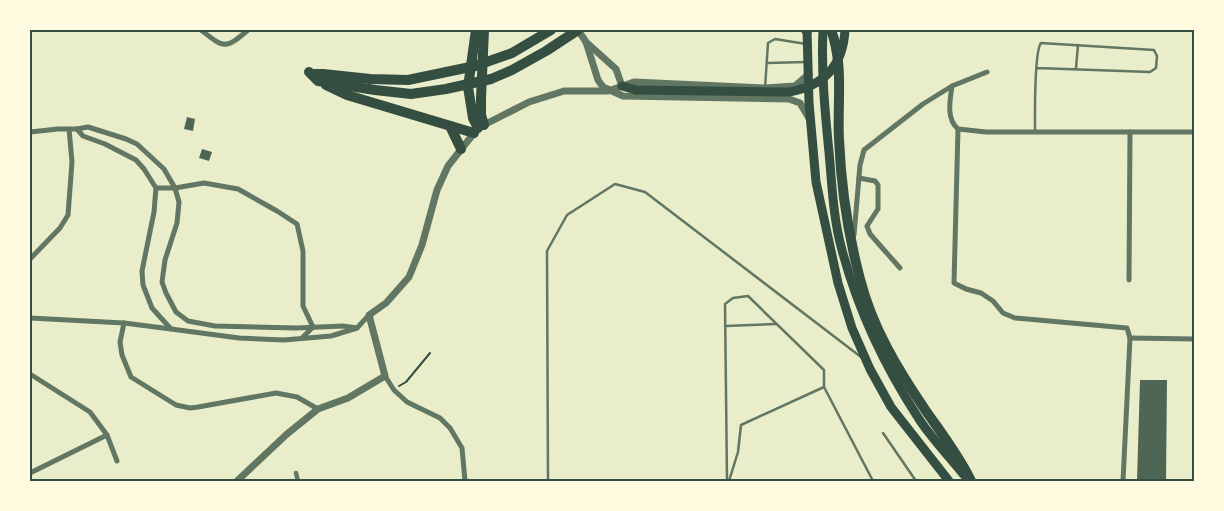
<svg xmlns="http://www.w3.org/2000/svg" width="1224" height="511" font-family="'IBM Plex Serif',serif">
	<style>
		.building { fill: #4f6655 }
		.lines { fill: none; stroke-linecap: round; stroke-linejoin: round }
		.path { stroke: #344e41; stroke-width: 2 }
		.service { stroke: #617663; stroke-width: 2.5 }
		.pedestrian { stroke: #617663; stroke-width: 4.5 }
		.minor { stroke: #617663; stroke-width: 5 }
		.tertiary { stroke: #617663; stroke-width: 7 }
		.primary { stroke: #344e41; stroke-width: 9 }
		.trunk { stroke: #344e41; stroke-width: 9 }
		.motorway { stroke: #344e41; stroke-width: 10 }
		.neatline { fill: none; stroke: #344e41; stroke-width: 2 }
	</style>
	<rect width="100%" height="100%" fill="#e9edc9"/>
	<g class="building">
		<path d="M 187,117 L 195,119 L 193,131 L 184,129 Z"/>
		<path d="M 202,149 L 212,152 L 209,161 L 199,158 Z"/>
		<path d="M 1140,380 L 1167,380 L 1166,481 L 1137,481 Z"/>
	</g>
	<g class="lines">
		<path class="path" d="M 399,386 L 406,382 L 430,353"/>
		<g class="service">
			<path d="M 767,63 L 807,62"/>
			<path d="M 1076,68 L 1078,45"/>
			<path d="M 765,88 L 768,43 L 775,39 L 806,44"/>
			<path d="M 1035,131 C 1035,115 1034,52 1041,43 L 1154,50 L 1157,56 L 1156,68 L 1150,72 L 1037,68"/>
			<path d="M 725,326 L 776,324"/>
			<path d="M 824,387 L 873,481"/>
			<path d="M 883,433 L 916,481"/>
			<path d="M 548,481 L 547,251 L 567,215 L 615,184 L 645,192 L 861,357"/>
			<path d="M 727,481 L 725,304 L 733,298 L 748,296 L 824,370 L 824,387 L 741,425 L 738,452 L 729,481"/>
		</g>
		<path class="pedestrian" d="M 296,473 L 298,481"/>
		<g class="minor">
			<path d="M 201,30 C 224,48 225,50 248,30"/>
			<path d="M 952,86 C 950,100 946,119 958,129 L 986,132 L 1194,132"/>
			<path d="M 77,129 L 83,136 L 105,144 L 136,160 L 144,169 L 156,188 L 154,212 L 142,271 L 143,285 L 152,308 L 171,329 L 239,338 L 284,340 L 331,336 L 357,328 L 369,315"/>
			<path d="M 958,129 L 954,283 L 966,289 L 981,293 L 993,301 L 1003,313 L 1015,318 L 1127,328 L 1130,338 L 1123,481"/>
			<path d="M 30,132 L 58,129 L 77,129 L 88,127 L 126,139 L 137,144 L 164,169 L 175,188 L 179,202 L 177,223 L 165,260 L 162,282 L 166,293 L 176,312 L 188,321 L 215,326 L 296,328 L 343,326 L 357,328"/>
			<path d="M 859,178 L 875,181 L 878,185 L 878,209 L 867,226 L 870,234 L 900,268"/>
			<path d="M 156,188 L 175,188 L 204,183 L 238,189 L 277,211 L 297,224 L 303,251 L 303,306 L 313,327 L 302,338"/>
			<path d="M 854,235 L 860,165 L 864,150 L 923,104 L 952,86 L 987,72"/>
			<path d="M 30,259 L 60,228 L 68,215 L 72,162 L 69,129"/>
			<path d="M 1129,280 L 1130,132"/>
			<path d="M 30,318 L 124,323 L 171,329"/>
			<path d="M 124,323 L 120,342 L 122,355 L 131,377 L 176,405 L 190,408 L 198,407 L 276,393 L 297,397 L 318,409"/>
			<path d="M 1130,338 L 1194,339"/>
			<path d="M 30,374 L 90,412 L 107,435 L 117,461"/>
			<path d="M 385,376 L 394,390 L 407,402 L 440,418 L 450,428 L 462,448 L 465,481"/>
			<path d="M 30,473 L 107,435"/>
		</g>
		<g class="tertiary">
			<path d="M 578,30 L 586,42 L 616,69 L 622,86"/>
			<path d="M 586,42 L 598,80 L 603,87 L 623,96 L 789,99 L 800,103 L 810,120"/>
			<path d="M 237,481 L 287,434 L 318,409 L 348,398 L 385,376 L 369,315 L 386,303 L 409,277 L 422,245 L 437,190 L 448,166 L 478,128 L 529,102 L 564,91 L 608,91 L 634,82 L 765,88 L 795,86 L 809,74"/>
		</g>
		<g class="primary">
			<path d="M 807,30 L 809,103 L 816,182 L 838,283 L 852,328 L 870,369 L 891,407 L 949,481"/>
			<path d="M 823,30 C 821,70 825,112 829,152 C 832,184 833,218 842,250 C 858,310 885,367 919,419 C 932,439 949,456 964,475"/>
			<path d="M 636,90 L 789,92 C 824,86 843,66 845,30"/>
		</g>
		<path class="trunk" d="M 622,86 L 636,90"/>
		<g class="motorway">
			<path d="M 476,30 L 468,87 L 473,118 L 478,128"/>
			<path d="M 484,30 L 481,98 L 481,115 L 484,125"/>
			<path d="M 806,30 L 807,31"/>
			<path d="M 831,30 C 844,64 837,104 839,139 C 841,186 848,234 860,279 C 872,327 898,370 926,411 C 942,434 959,456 971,481"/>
			<path d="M 309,72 L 318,81 L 375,90 L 411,94 L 446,89 L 491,79 L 512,70 L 546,51 L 578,30"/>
			<path d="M 313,74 L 323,74 L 370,79 L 408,80 L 475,66 L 512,53 L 551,30"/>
			<path d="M 326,85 L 347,95 L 474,133"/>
			<path d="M 450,126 L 461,149"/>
		</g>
	</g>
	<rect width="1224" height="511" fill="none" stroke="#fefae0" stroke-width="62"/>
	<rect x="31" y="31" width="1162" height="449" class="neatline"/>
</svg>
